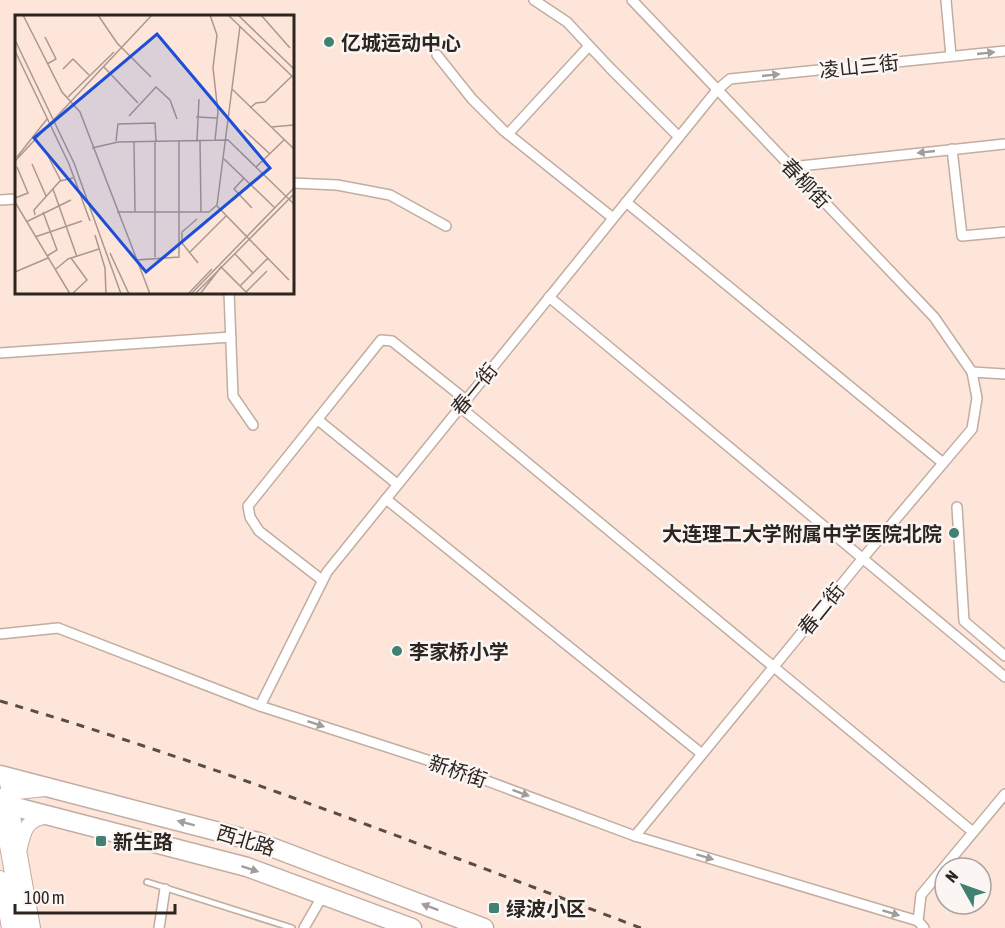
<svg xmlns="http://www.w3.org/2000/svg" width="1005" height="928" font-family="'Asap Condensed','Noto Sans SC',sans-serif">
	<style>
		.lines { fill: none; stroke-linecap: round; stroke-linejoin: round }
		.lane-casing { stroke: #c3aca1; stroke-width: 8 }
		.street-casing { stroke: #c3aca1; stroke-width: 12 }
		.secondary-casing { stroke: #c3aca1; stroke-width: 16 }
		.highway-casing { stroke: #c3aca1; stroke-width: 21 }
		.lane { stroke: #fff; stroke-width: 4.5 }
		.street { stroke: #fff; stroke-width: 9 }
		.secondary { stroke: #fff; stroke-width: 14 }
		.highway { stroke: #fff; stroke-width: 18 }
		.rail { stroke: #584d46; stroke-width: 3; stroke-dasharray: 8 8; stroke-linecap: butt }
		.oneway { fill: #a09d9b }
		.poi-dot { fill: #408172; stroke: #fbf6f4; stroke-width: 2 }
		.labels { text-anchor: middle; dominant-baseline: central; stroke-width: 5; stroke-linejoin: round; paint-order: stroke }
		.poi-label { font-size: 20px; font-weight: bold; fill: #2d2520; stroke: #fbf6f4; text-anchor: start }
		.street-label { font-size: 20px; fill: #2d2520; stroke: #fbf6f4 }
		.inset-road { fill: none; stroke: #aa988f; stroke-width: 1.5 }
		.view { fill: #1d4ed8; fill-opacity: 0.15; stroke: #1d4ed8; stroke-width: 3 }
		.inset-edge { fill: none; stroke: #2d2520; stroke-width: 3 }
	</style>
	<rect width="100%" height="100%" fill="#fde5d9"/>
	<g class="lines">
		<defs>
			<path id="lane" d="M 147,882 L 292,928"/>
			<g id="street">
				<path d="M 534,0 L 567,22 L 610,68 L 679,137"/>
				<path d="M 632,0 L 934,317 L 972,372 L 977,398 L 972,429 L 863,558 L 635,836"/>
				<path d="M 946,0 L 951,56"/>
				<path d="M 437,55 L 472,99 L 503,130 L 613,218"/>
				<path d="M 508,134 L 589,46"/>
				<path d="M 952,149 L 962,236 L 1005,232"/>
				<path d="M 791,167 L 1005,144"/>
				<path d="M 292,183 L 337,185 L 390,195 L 446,226"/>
				<path d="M 0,200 L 16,199"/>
				<path d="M 626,202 L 943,463"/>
				<path d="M 229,292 L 233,396 L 253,425"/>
				<path d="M 549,297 L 1005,677"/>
				<path d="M 0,353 L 231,337"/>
				<path d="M 972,372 L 1005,374"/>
				<path d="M 460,407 L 973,832"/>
				<path d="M 318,420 L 397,484"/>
				<path d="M 386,499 L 702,754"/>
				<path d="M 957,507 L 964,621 L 1005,656"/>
				<path d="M 322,580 L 259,531 L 250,517 L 248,506 L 381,340 L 392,341 L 466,400"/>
				<path d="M 0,634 L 58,628 L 260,706 L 455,769 L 635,836 L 918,921"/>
				<path d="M 260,706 L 327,572 L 717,90 L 730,79 L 1005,51"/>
				<path d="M 159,928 L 165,889"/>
				<path d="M 304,928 L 323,895"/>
				<path d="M 924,928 L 918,921 L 921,895 L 1005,794"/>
			</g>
			<g id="secondary">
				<path d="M 6,777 L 33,928"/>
				<path d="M 2,796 L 9,793 L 45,789"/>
				<path d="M 0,807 L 22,928"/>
				<path d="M 20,848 C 24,828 28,818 50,816"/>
				<path d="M 0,878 L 9,928"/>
			</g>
			<g id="highway">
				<path d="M 0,775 L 258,842 L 484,928"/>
				<path d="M 0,803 L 247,867 L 412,928"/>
			</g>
		</defs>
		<use href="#lane" class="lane-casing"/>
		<use href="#street" class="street-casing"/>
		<use href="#secondary" class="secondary-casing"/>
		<use href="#highway" class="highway-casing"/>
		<use href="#lane" class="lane"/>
		<use href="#street" class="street"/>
		<use href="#secondary" class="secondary"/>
		<use href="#highway" class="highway"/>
		<path class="rail" d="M 0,701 C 218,765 429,848 641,928"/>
	</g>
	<defs><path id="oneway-solid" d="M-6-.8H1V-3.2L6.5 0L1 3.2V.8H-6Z" transform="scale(1.5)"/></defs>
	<g class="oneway">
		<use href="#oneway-solid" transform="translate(986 53) rotate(-6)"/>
		<use href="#oneway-solid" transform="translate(771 75) rotate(-6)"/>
		<use href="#oneway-solid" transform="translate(926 152) rotate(174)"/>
		<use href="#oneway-solid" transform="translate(316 724) rotate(18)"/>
		<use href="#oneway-solid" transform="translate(521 793) rotate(20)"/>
		<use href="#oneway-solid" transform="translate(186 823) rotate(-165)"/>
		<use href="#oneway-solid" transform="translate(705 857) rotate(17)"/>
		<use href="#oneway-solid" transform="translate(250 869) rotate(18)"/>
		<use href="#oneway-solid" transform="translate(430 907) rotate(-159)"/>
		<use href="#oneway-solid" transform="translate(891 913) rotate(17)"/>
	</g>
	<g class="poi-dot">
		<circle cx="329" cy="42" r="6"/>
		<circle cx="954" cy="533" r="6"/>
		<circle cx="397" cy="651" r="6"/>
		<rect x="95" y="835" width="12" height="12" rx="3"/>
		<rect x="488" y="902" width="12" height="12" rx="3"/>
	</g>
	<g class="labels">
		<g class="poi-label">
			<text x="341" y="42">亿城运动中心</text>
			<text x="942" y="533" text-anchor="end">大连理工大学附属中学医院北院</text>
			<text x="409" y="651">李家桥小学</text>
			<text x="113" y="841">新生路</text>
			<text x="506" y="908">绿波小区</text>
		</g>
		<g class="street-label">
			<text transform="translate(859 66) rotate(-6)">凌山三街</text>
			<text transform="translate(806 183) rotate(46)">春柳街</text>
			<text transform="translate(474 389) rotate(-51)">春一街</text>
			<text transform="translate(821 609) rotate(-51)">春二街</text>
			<text transform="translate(458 771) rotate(19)">新桥街</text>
			<text transform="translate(246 840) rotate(17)">西北路</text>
		</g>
	</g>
	<g transform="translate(15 15)">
		<rect width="279" height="279" fill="#fde5d9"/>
		<path class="inset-road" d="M 8,0 L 47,77 L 65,97 L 122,245M 83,0 L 102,28 L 136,62M 195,0 L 202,20 L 198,53 L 203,97 L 200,125M 213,0 L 279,63M 223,0 L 279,54M 246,0 L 275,33M 30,22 L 41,44 L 32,49M 0,25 L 59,148 L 106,279M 0,36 L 54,149 L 75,206M 89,52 L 123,88M 48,54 L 58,44 L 74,60M 217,74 L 279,134M 53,82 L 99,37M 235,93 L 241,88 L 250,87 L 277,61M 114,101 L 141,72 L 155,85 L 162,104M 181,102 L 202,103M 256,112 L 279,110M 229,115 L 255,139M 182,125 L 184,84M 185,125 L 186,197M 101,126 L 103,109 L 140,108 L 141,126M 119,127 L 120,197M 140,127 L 140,242M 77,133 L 103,127 L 213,125 L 279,189M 33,141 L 46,166M 2,142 L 32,104M 209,144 L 260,193M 0,146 L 137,0M 17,149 L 31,181M 241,152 L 269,125M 229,163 L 219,174 L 237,193M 38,174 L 62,242M 0,183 L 13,178 L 2,152M 0,187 L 55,279M 202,190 L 225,11M 202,191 L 274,265M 28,197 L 42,235 L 32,241M 102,197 L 194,197 L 202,190M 20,200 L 19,195 L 45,166 L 58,163M 182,204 L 167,217 L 167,228 L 183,248M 11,207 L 56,185M 80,220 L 90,253 L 91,279M 20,222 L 67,206M 95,238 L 114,279M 174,238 L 211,201M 220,239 L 238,258M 56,243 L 72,265 L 57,279M 41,254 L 53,244 L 84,234M 0,257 L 33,243M 225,271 L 253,243M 231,277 L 252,256M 135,279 L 122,245 L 164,242 L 164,126M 173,279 L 197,254M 176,279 L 279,173M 180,279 L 279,179M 185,279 L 206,252 L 233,279"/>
		<path class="view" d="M 142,19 L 255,153 L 131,257 L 19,123 Z"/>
		<rect width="279" height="279" class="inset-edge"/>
	</g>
	<g transform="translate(963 886) rotate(310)"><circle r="28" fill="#fbf6f4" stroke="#a9a29f" stroke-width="1.5"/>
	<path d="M0-4.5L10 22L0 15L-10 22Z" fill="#408172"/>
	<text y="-9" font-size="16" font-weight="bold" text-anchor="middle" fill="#2d2520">N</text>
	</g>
	<path d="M15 904v9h160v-9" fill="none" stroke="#2d2520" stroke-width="3"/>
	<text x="24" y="904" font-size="18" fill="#2d2520" stroke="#fbf6f4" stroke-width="4.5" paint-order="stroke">100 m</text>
</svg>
